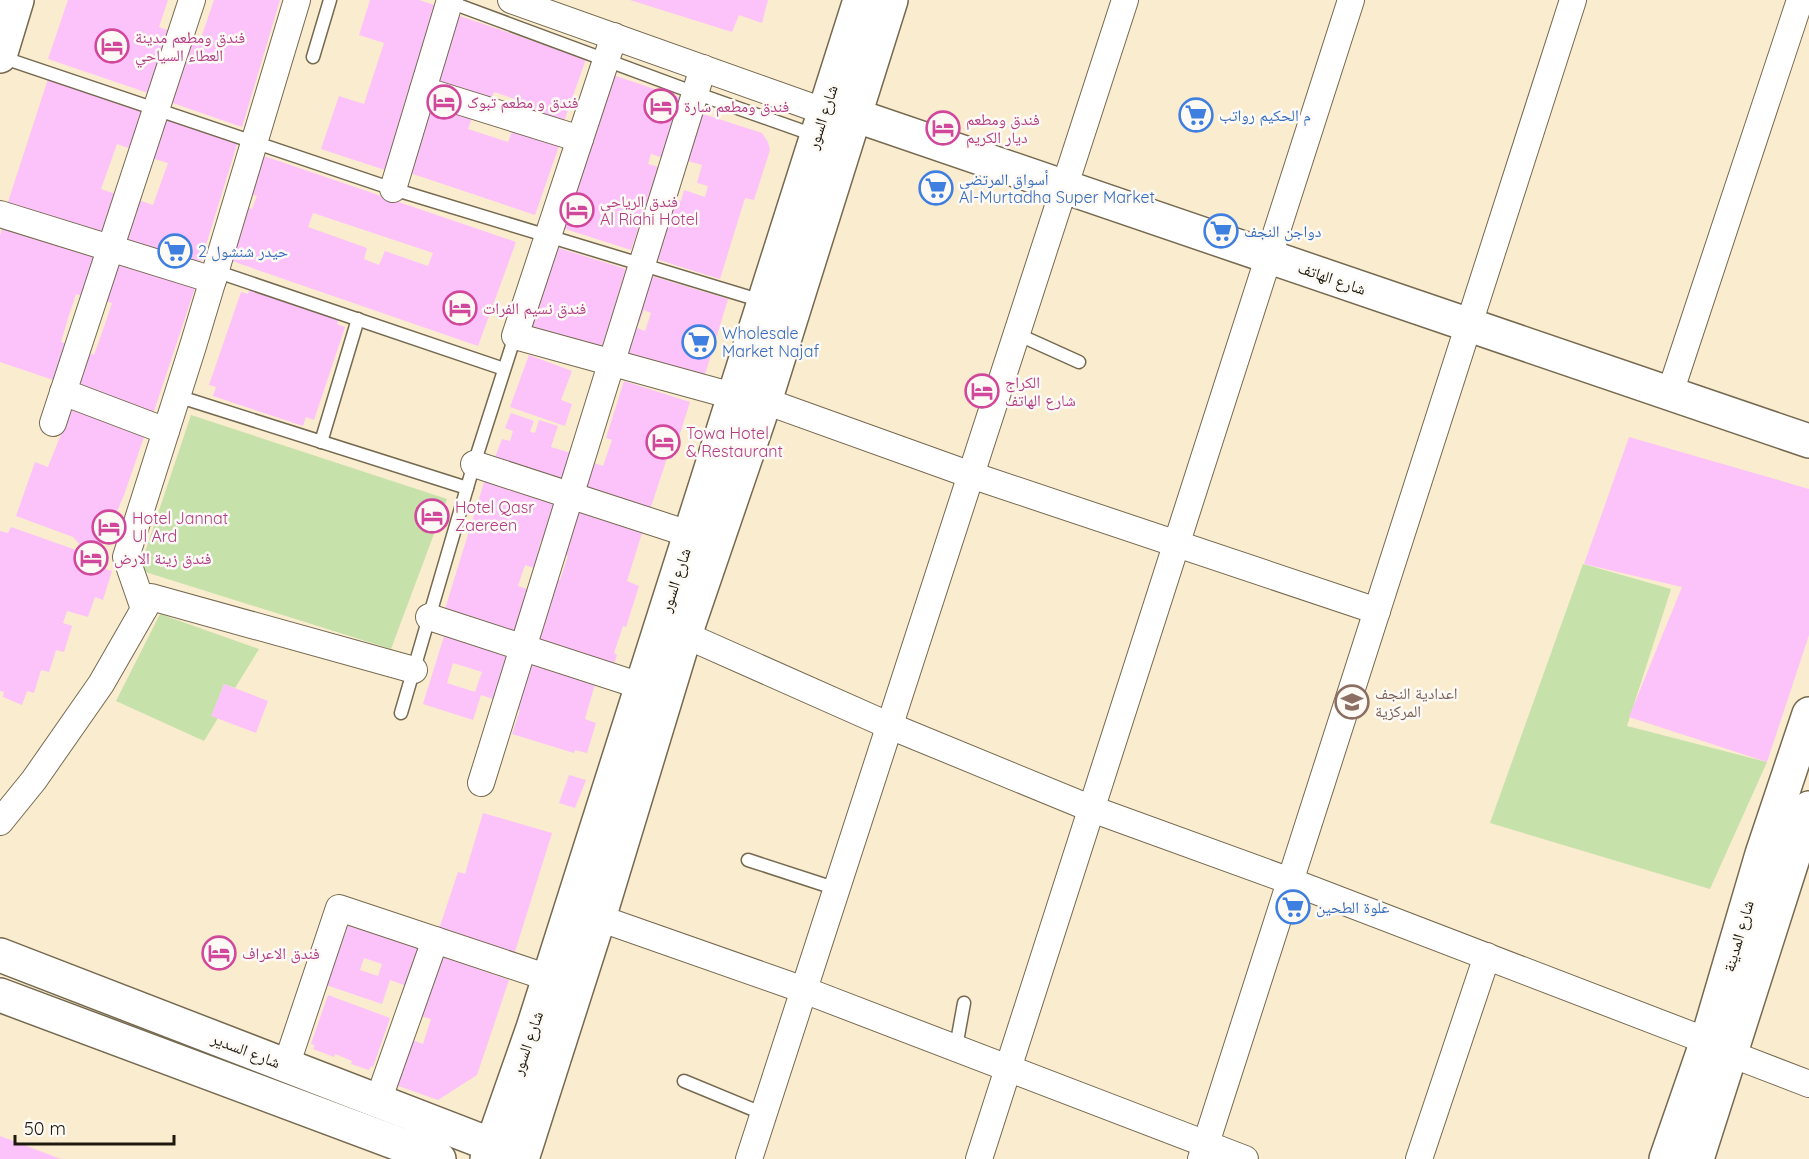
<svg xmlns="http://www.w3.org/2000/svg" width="1809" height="1159" font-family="Quicksand,'Noto Naskh Arabic',sans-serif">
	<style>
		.green { fill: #c6e1aa }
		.building { fill: #fcc3fa; fill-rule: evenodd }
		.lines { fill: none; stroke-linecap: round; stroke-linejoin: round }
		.lane-casing { stroke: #756950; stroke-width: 15 }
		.street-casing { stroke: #756950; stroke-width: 28 }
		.secondary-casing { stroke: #756950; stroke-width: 36 }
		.lane { stroke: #fff; stroke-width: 12 }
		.street { stroke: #fff; stroke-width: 26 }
		.secondary { stroke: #fff; stroke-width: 33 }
		.labels { text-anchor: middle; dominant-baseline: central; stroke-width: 5; stroke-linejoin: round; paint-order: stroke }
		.hotel-label { font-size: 16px; fill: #b23c85; stroke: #fdfaf5; text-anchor: start }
		.shop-label { font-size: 16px; fill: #366cbe; stroke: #fdfaf5; text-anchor: start }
		.street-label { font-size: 16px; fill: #1e190e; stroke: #fdfaf5 }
		.education-label { font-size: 16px; fill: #785e54; stroke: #fdfaf5; text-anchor: start }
	</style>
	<rect width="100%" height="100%" fill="#faeccf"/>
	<g class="green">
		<path d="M 191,415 L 447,499 L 391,649 L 139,570 Z"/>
		<path d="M 1583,564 L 1671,589 L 1627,726 L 1767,762 L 1710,889 L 1490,823 Z"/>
		<path d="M 160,614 L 259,649 L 235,688 L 224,684 L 212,715 L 218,718 L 204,741 L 116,701 Z"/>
	</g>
	<g class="building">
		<path d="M 68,0 L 168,0 L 159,27 L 175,33 L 154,95 L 48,59 Z"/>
		<path d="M 214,0 L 280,0 L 242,127 L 161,99 L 183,36 L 200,41 Z"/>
		<path d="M 370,0 L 419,0 L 444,8 L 391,172 L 321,149 L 339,96 L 364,104 L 384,43 L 359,35 Z"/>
		<path d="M 630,0 L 768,0 L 762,23 L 739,15 L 732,32 Z"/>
		<path d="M 451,13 L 586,59 L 561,130 L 513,113 L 518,100 L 494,92 L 488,109 L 425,88 Z"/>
		<path d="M 610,74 L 687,100 L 667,159 L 651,154 L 648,164 L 659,167 L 631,250 L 559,227 Z"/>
		<path d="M 48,79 L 146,111 L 134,150 L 117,144 L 101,189 L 122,196 L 108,237 L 7,205 Z"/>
		<path d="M 425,99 L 473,115 L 468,129 L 508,142 L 515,124 L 561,140 L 535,215 L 401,170 Z"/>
		<path d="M 703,114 L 762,133 L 768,142 L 770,150 L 754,200 L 745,198 L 720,279 L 646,256 L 664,196 L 681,201 L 684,190 L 705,197 L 708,186 L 697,183 L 702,165 L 688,161 Z"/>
		<path d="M 162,116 L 238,141 L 198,271 L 120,242 L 135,199 L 153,205 L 168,163 L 148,157 Z"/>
		<path d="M 264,156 L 516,242 L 478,346 L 226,259 L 244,206 L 252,209 L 257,196 L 251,194 ZM 313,213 L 433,253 L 428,266 L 385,251 L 379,265 L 364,259 L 367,248 L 308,227 Z"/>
		<path d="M 3,226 L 101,259 L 88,298 L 76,294 L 68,318 L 61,342 L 74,346 L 62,383 L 0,362 L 0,235 Z"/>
		<path d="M 552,246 L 626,269 L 599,356 L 525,330 Z"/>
		<path d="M 115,254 L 197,282 L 153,414 L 70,387 L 82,350 L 94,355 L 104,327 L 112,303 L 100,299 Z"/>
		<path d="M 642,273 L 728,299 L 703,381 L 616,354 ZM 644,310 L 651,313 L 645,331 L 637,328 Z"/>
		<path d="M 250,289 L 339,319 L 337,324 L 345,327 L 314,420 L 306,417 L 303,426 L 213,396 L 216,387 L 209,385 L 241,292 L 248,294 Z"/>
		<path d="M 529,355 L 572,371 L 561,400 L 572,404 L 565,426 L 510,407 Z"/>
		<path d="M 624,381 L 690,402 L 672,459 L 667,458 L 648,516 L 577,493 L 588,461 L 603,466 L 612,440 L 606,438 Z"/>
		<path d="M 71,409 L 145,434 L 124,495 L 106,537 L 103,538 L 94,548 L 83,548 L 73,537 L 16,516 L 35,462 L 48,467 Z"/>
		<path d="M 511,413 L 534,421 L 530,432 L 535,433 L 539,420 L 558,426 L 551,447 L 571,453 L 561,482 L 494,460 L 502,439 L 510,441 L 513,431 L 505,428 Z"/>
		<path d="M 1629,437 L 1809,489 L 1809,635 L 1767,762 L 1629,717 L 1682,587 L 1584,564 Z"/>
		<path d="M 486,476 L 560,497 L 547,542 L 541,540 L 534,568 L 525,565 L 518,586 L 530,590 L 555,578 L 560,580 L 568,556 L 557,552 L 571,508 L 643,530 L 627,581 L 639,586 L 626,627 L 623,626 L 614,653 L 617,655 L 605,689 L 595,684 L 585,719 L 596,723 L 587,753 L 575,750 L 574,753 L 512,734 L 520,710 L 509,707 L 523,662 L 586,682 L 589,676 L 510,654 L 496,700 L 481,695 L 473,720 L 423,704 L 445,633 L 474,627 L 476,619 L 445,609 ZM 453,663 L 482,672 L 475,692 L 447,683 Z"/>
		<path d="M 11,527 L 79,551 L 79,561 L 112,571 L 103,600 L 95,597 L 88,617 L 67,611 L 63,623 L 72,626 L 64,652 L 56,650 L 49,672 L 41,670 L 34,693 L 27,691 L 22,705 L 3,697 L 4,692 L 0,691 L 0,531 L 8,533 Z"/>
		<path d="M 224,684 L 268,701 L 256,733 L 211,716 Z"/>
		<path d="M 569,775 L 586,780 L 575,808 L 559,803 Z"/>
		<path d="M 483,813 L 552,833 L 514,955 L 438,932 L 458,872 L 465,874 Z"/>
		<path d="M 349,923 L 428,951 L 415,989 L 390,980 L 382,1004 L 326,985 ZM 364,958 L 382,964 L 378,976 L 360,970 Z"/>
		<path d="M 433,953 L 509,980 L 477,1075 L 438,1100 L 393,1084 L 407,1038 L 423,1044 L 431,1019 L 413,1014 Z"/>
		<path d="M 328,995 L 390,1018 L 373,1067 L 371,1066 L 369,1070 L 351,1064 L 352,1061 L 335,1054 L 334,1057 L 313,1049 L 315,1045 L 311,1044 Z"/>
		<path d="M 0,1136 L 61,1159 L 0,1159 Z"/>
	</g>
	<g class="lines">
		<defs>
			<g id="lane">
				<path d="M 447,1 L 695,93 L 814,135"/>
				<path d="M 1,57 L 393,189 L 762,301"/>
				<path d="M 313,57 L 330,0"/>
				<path d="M 215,271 L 504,369"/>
				<path d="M 1017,334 L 1079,362"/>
				<path d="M 177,396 L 467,488"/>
				<path d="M 321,442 L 358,319"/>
				<path d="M 401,713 L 474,464 L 515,336"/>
				<path d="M 748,860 L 837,889"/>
				<path d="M 956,1047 L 964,1003"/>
				<path d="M 684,1081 L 764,1114"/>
			</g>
			<g id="street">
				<path d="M 511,0 L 823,111 L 843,113"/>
				<path d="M 614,36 L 515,336 L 733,396"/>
				<path d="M 423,90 L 580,139"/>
				<path d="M 393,189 L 450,0"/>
				<path d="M 0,214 L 213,280"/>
				<path d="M 63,392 L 166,431"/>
				<path d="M 1670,393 L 1800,0"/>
				<path d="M 765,401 L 971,475 L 1377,611"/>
				<path d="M 53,423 L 192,0"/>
				<path d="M 474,464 L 689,534"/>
				<path d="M 144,609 L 126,557 L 193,346 L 297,0"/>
				<path d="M 429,617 L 641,686"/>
				<path d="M 685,635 L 890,726 L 1092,809 L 1290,881 L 1707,1041"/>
				<path d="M 481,783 L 703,68"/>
				<path d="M 0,822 L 34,780 L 101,684 L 151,597 L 414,670"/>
				<path d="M 599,918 L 804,990 L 1245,1159"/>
				<path d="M 1731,1054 L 1809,1084"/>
				<path d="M 286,1066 L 339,908 L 549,978"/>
				<path d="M 378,1101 L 435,940"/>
				<path d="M 749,1159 L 1125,0"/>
				<path d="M 979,1159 L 1351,0"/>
				<path d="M 1201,1159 L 1573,0"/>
				<path d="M 1419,1159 L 1487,956"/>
			</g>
			<g id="secondary">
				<path d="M 0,56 L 17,0"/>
				<path d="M 854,115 L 1809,441"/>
				<path d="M 0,955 L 510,1152"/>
				<path d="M 0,995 L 439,1159"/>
				<path d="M 487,1159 L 533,1028 L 860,0"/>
				<path d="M 522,1159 L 599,918 L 685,635 L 765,401 L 891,0"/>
				<path d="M 1666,1159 L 1707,1041 L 1762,854 L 1809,714"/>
				<path d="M 1697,1159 L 1809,808"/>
			</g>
		</defs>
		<use href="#lane" class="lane-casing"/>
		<use href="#street" class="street-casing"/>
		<use href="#secondary" class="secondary-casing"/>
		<use href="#lane" class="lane"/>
		<use href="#street" class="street"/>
		<use href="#secondary" class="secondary"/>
	</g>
	<defs>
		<symbol id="hotel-ring" viewBox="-11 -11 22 22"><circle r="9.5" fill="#fdfaf5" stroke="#d1479c" stroke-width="1.5"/><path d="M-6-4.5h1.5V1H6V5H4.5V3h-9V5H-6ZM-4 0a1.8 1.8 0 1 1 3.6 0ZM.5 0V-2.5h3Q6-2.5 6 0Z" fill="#d1479c"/></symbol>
		<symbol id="supermarket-ring" viewBox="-11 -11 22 22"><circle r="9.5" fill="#fdfaf5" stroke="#3f7fe0" stroke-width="1.5"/><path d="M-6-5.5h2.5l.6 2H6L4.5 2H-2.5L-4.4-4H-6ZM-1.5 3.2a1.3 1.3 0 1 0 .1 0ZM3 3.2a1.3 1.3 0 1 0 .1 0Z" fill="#3f7fe0"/></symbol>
		<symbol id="school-ring" viewBox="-11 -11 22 22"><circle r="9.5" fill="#fdfaf5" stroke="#8d6e63" stroke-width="1.5"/><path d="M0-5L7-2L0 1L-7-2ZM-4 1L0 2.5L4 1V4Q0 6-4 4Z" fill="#8d6e63"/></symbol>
	</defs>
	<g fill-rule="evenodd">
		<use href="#hotel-ring" x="93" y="27" width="38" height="38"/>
		<use href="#hotel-ring" x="425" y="83" width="38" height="38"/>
		<use href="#hotel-ring" x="642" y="87" width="38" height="38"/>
		<use href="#supermarket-ring" x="1177" y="96" width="38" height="38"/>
		<use href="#hotel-ring" x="924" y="109" width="38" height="38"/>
		<use href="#supermarket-ring" x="917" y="169" width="38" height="38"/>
		<use href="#hotel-ring" x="558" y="191" width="38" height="38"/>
		<use href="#supermarket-ring" x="1202" y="212" width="38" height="38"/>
		<use href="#supermarket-ring" x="156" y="232" width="38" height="38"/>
		<use href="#hotel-ring" x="441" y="289" width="38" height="38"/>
		<use href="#supermarket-ring" x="680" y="323" width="38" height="38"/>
		<use href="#hotel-ring" x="963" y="372" width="38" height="38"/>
		<use href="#hotel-ring" x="644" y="423" width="38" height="38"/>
		<use href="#hotel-ring" x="413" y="497" width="38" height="38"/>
		<use href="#hotel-ring" x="90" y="508" width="38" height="38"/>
		<use href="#hotel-ring" x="72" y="539" width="38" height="38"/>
		<use href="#school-ring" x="1333" y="683" width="38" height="38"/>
		<use href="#supermarket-ring" x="1274" y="888" width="38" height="38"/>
		<use href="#hotel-ring" x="200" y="934" width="38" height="38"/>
	</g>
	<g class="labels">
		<g class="hotel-label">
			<text x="135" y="37">فندق ومطعم مدينة<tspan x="135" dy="18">العطاء السياحي</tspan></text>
			<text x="467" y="102">فندق و مطعم تبوک</text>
			<text x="684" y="106">فندق ومطعم سارة</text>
			<text x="966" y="119">فندق ومطعم<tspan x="966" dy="18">ديار الكريم</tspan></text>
			<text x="600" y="201">فندق الرياحي<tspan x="600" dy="18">Al Riahi Hotel</tspan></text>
			<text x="483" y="308">فندق نسيم الفرات</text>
			<text x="1005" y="382">الكراج<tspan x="1005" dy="18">شارع الهاتف</tspan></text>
			<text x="686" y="433">Towa Hotel<tspan x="686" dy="18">&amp; Restaurant</tspan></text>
			<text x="455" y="507">Hotel Qasr<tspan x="455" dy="18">Zaereen</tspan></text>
			<text x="132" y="518">Hotel Jannat<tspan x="132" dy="18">Ul Ard</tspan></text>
			<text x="114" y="558">فندق زينة الارض</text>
			<text x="242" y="953">فندق الاعراف</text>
		</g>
		<g class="shop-label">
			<text x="1219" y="115">م الحكيم رواتب</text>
			<text x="959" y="179">أسواق المرتضى<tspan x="959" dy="18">Al-Murtadha Super Market</tspan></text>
			<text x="1244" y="231">دواجن النجف</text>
			<text x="198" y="251">حيدر شنشول 2</text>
			<text x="722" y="333">Wholesale<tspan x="722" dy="18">Market Najaf</tspan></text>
			<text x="1316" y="907">علوة الطحين</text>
		</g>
		<g class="street-label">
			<text transform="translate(822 117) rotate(-72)">شارع السور</text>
			<text transform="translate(1332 278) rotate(19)">شارع الهاتف</text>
			<text transform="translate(675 580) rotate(-72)">شارع السور</text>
			<text transform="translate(1738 936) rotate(-74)">شارع المدينة</text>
			<text transform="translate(527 1043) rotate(-71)">شارع السور</text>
			<text transform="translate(246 1050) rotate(21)">شارع السدير</text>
		</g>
		<g class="education-label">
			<text x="1375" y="693">اعدادية النجف<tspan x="1375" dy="18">المركزية</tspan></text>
		</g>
	</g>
	<path d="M15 1135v9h159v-9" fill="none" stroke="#1e190e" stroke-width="3"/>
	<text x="24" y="1135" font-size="18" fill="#1e190e" stroke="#fdfaf5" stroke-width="4.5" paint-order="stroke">50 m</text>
</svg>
